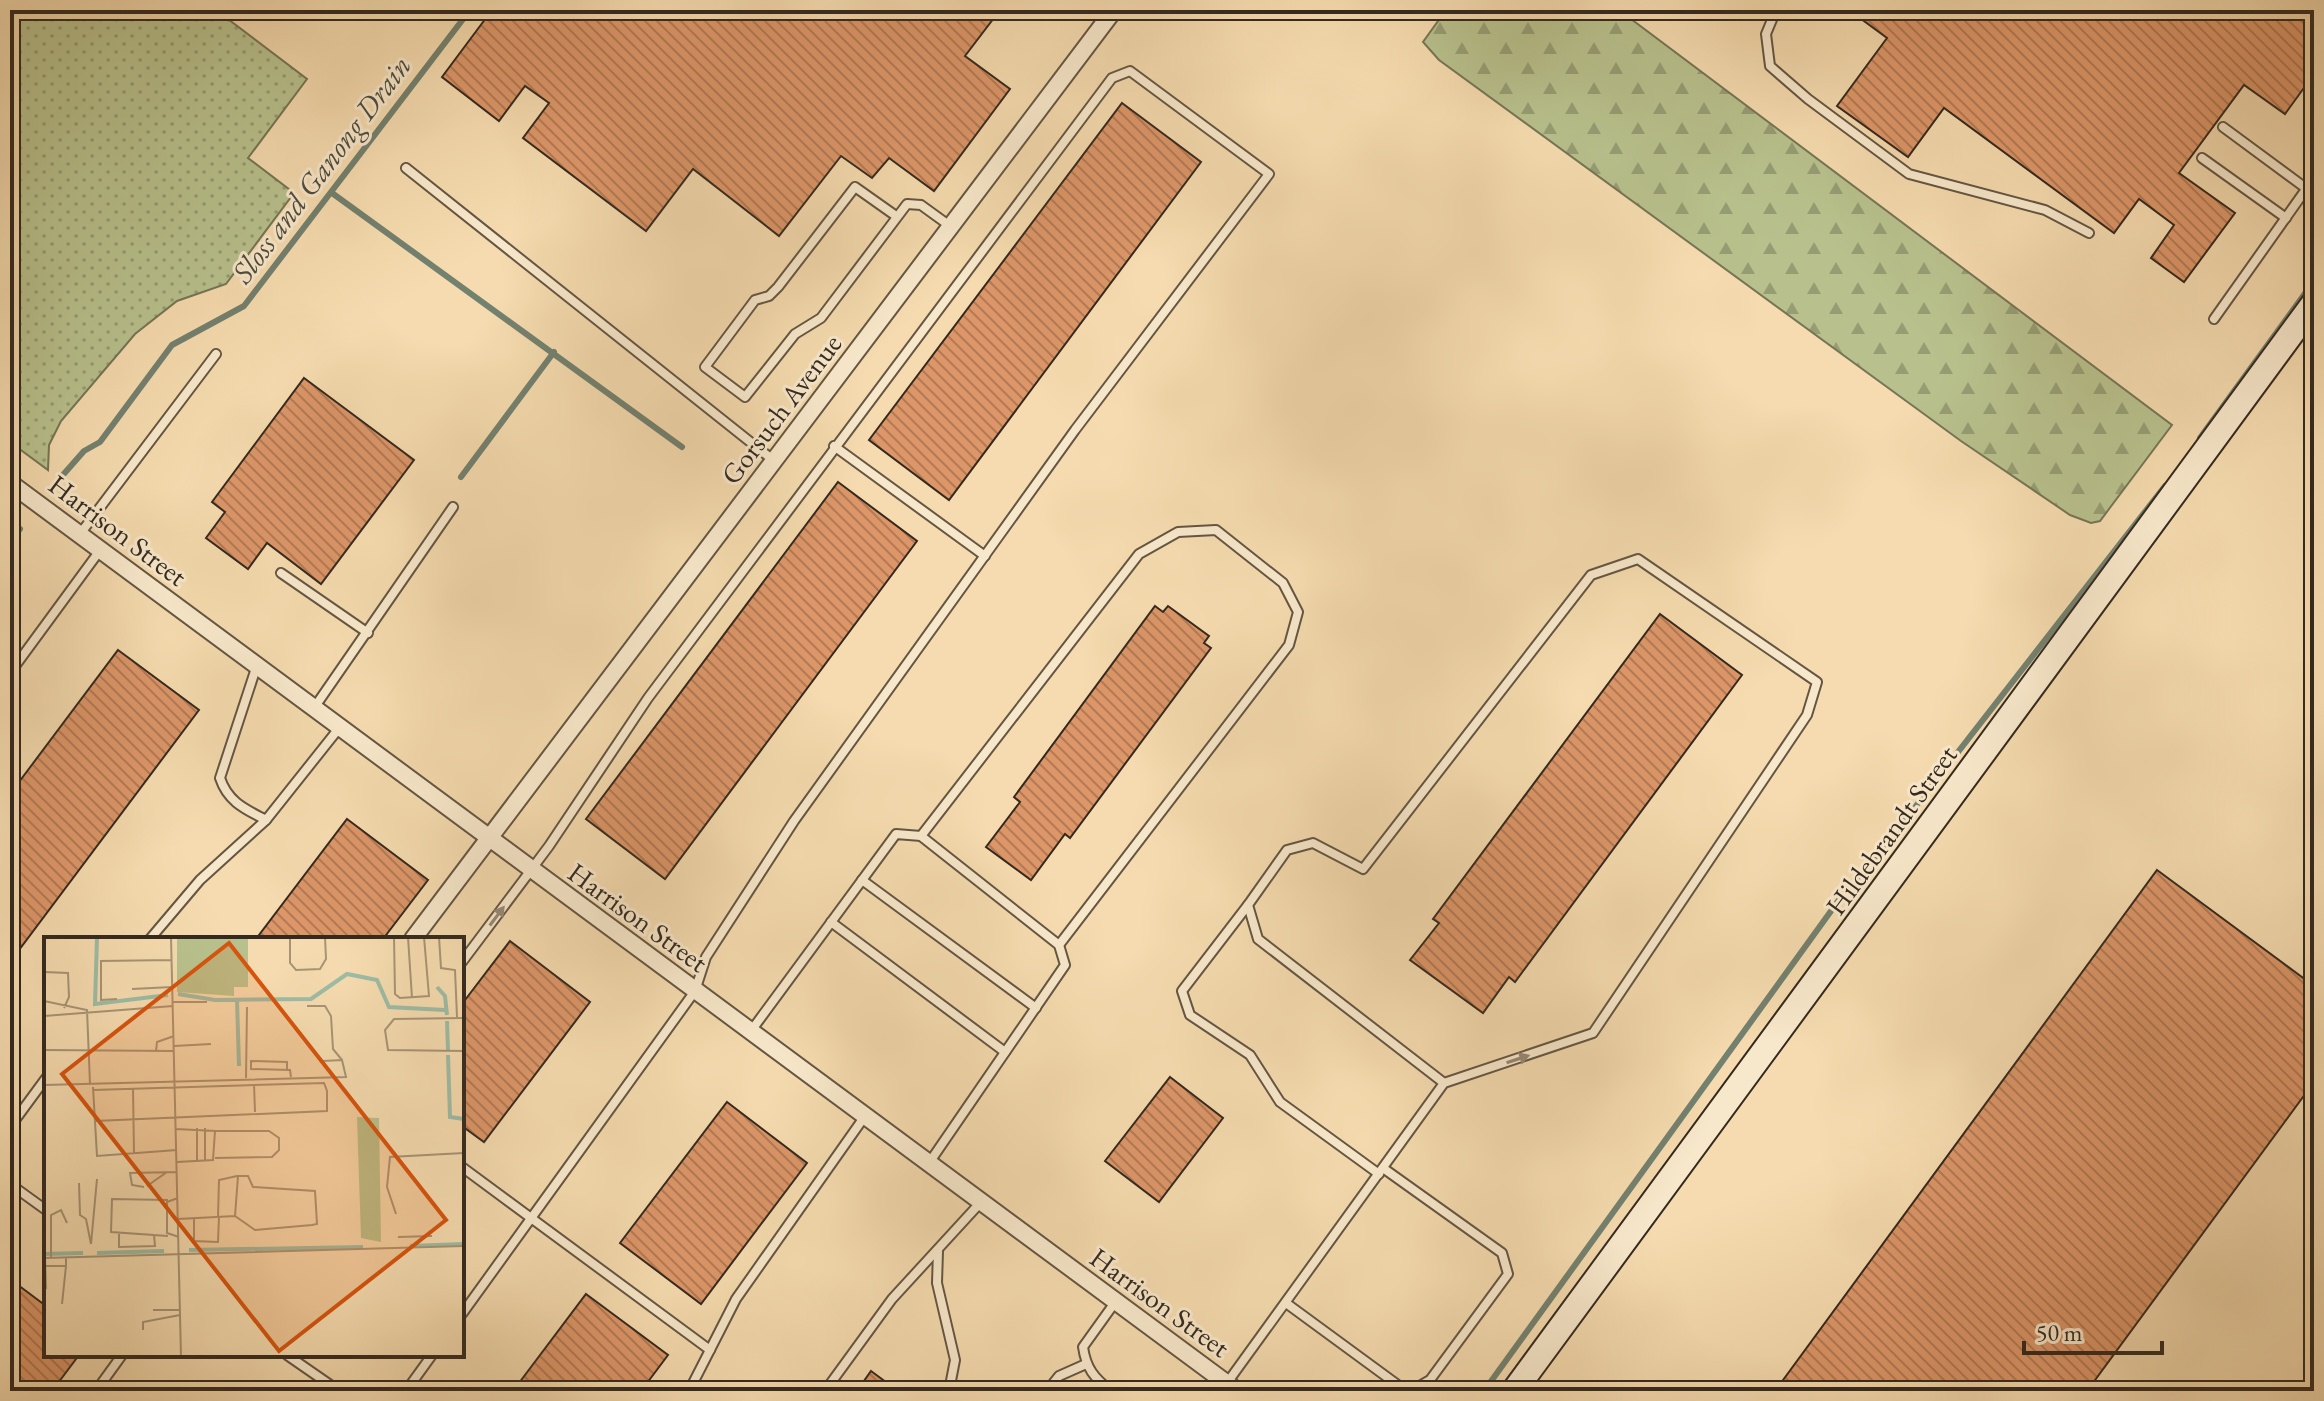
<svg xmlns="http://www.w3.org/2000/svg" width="2324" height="1401" font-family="'EB Garamond',serif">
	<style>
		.grass { fill: url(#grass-dots); stroke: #767556; stroke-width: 2 }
		.forest { fill: url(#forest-firs); stroke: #767556; stroke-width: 2 }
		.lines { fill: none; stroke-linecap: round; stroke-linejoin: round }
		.stream { stroke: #73816f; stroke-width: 6 }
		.building { fill: url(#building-back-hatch); stroke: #34291f; stroke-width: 2 }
		.lane-casing { stroke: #645643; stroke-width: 12 }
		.street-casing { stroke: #645643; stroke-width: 20 }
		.secondary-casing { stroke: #34291f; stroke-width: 28 }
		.lane { stroke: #f8e8cb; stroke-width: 8 }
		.street { stroke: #f8e8cb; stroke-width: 16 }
		.secondary { stroke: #f8e8cb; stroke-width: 24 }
		.oneway { fill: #968875 }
		.labels { text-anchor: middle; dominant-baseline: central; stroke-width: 6; stroke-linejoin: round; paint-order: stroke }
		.street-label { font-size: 28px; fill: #34291f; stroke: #f8e8cb }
		.water-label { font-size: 30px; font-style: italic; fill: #4e4e40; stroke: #f8e8cb }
		.inset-river { fill: none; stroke: #9dbca5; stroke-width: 4 }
		.inset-road { fill: none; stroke: #a89475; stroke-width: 2 }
		.view { fill: #d6540e; fill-opacity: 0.15; stroke: #d6540e; stroke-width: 4 }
		.inset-edge { fill: none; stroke: #34291f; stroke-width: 4 }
	</style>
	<defs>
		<pattern id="grass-dots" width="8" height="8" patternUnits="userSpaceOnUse" patternTransform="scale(2)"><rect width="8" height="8" fill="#b8c18d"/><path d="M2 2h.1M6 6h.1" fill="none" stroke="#969d73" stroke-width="1.8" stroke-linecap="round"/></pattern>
		<pattern id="forest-firs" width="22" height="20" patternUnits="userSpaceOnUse" patternTransform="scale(2)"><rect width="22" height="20" fill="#b8c18d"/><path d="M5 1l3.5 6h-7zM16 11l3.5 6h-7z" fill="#969d73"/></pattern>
		<pattern id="building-back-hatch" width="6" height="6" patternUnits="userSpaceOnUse" patternTransform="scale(2)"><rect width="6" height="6" fill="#dc9668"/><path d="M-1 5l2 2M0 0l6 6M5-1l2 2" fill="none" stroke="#b37a55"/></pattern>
	</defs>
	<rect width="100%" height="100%" fill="#f5dbaf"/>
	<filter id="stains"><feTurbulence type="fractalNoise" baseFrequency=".0025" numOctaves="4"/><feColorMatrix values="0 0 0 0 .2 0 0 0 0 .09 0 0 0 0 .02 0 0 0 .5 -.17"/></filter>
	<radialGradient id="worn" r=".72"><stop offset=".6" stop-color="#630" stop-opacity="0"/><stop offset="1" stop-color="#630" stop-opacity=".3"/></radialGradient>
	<path class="grass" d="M 10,10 L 216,10 L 307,79 L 248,158 L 294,193 L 226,284 L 177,301 L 135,334 L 61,421 L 49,445 L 48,470 L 10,442 Z"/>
	<path class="forest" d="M 1446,10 L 1619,10 L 2172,425 L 2100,521 L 2091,523 L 2070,515 L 1961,441 L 1439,60 L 1423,42 Z"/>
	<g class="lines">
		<g class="stream">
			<path d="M 332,193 L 682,447"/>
			<path d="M 2200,438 L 2314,281"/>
			<path d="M 62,476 L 84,451 L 100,442 L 172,345 L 244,306 L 470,10"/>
			<path d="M 461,477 L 554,352"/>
			<path d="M 10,542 L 20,529"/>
			<path d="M 1484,1391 L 1844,893 L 1881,851 L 2165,486"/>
		</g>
	</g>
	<g class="building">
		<path d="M 492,10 L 1000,10 L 965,56 L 1010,89 L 934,191 L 889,158 L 872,178 L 841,156 L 779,236 L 693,169 L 646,231 L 523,138 L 549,103 L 525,86 L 499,121 L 442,77 Z"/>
		<path d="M 1849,10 L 2314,10 L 2314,74 L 2285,114 L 2244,85 L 2179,173 L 2235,213 L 2184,282 L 2151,258 L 2174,225 L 2139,199 L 2114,233 L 1944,108 L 1908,157 L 1837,106 L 1887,38 Z"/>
		<path d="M 1122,103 L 1201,162 L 949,500 L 869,440 Z"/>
		<path d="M 304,378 L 414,460 L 321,584 L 267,543 L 248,569 L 206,538 L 225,512 L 212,502 Z"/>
		<path d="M 838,482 L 917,541 L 665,879 L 586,819 Z"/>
		<path d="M 1155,606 L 1163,612 L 1168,606 L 1209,636 L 1204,643 L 1211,648 L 1070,838 L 1065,834 L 1031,880 L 986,847 L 1020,802 L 1014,797 Z"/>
		<path d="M 1660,614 L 1742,675 L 1515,982 L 1509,977 L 1483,1013 L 1410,960 L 1439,923 L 1433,919 Z"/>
		<path d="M 118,650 L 199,710 L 10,962 L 10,794 Z"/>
		<path d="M 347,819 L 428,880 L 383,939 L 256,939 Z"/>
		<path d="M 2157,870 L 2314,986 L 2314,1082 L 2087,1391 L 1775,1391 Z"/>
		<path d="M 510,941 L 590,1002 L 484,1142 L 462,1126 L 462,1004 Z"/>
		<path d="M 1170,1077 L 1223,1118 L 1159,1202 L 1105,1161 Z"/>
		<path d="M 727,1102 L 807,1163 L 701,1304 L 620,1243 Z"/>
		<path d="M 10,1279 L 46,1306 L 46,1355 L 79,1355 L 52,1391 L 10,1391 Z"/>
		<path d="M 586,1294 L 668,1355 L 641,1391 L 513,1391 Z"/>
		<path d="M 871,1371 L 898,1391 L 857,1391 Z"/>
	</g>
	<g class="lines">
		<defs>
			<g id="lane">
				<path d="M 1776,10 L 1766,34 L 1770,66 L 1808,99 L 1909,174 L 2045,210 L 2089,233"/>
				<path d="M 2223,127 L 2307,189"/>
				<path d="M 2202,158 L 2286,218"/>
				<path d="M 406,168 L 773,460"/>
				<path d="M 896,216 L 855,187 L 778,287 L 769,296 L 755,300 L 705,367 L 745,397 L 795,334 L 821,318 L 907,204 L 921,205 L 950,226"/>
				<path d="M 2214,319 L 2314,178"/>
				<path d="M 834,446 L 985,556"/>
				<path d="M 80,534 L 216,354"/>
				<path d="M 281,573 L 368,633"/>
				<path d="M 257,665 L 220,778 C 228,802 245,809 266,820"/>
				<path d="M 10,673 L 101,549"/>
				<path d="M 314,708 L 453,507"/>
				<path d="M 921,836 L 1139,554 L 1178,532 L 1216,530 L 1283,583 L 1298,612 L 1289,645 L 1059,945"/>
				<path d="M 862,880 L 1036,1008"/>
				<path d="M 1248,905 L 1182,991 L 1190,1015 L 1250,1055 L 1280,1102 L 1379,1174"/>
				<path d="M 831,922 L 1005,1052"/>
				<path d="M 150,939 L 200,880 L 266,820 L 340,727"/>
				<path d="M 462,962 L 549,846 L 648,698 L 1112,78 L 1130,71 L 1269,174 L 1075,430 L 794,821 L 706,957 L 695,991 L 462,1314"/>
				<path d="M 751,1031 L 896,834 L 921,836 L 1059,945 L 1065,965 L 929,1163"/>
				<path d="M 10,1127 L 46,1078"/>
				<path d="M 462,1167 L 710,1350"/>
				<path d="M 1383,1168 L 1502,1253 L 1508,1274 L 1430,1380 L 1411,1391"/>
				<path d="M 10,1184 L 46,1210"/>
				<path d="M 938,1251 L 937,1283 L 955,1360 L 949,1391"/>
				<path d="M 1286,1303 L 1406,1391"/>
				<path d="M 287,1355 L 339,1391"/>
				<path d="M 1227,1383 L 1444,1083 L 1593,1033 L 1807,715 L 1817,682 L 1638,559 L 1591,575 L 1363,869 L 1313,843 L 1287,850 L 1248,905 L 1258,939 L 1444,1083"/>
				<path d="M 96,1391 L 122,1355"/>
				<path d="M 406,1391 L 432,1355"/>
				<path d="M 689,1391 L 736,1299 L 865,1116"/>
				<path d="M 825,1391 L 892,1299 L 981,1202"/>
				<path d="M 1047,1391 L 1059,1376 L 1086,1364"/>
				<path d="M 1111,1391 C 1094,1378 1086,1368 1083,1347 L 1116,1301"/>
			</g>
			<g id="street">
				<path d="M 10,483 L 1237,1391"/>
				<path d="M 413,939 L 1114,10"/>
			</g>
			<path id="secondary" d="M 1514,1391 L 2314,303"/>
		</defs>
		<use href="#lane" class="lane-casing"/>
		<use href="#street" class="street-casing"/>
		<use href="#secondary" class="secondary-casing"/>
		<use href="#lane" class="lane"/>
		<use href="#street" class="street"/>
		<use href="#secondary" class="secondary"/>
	</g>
	<defs><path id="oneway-solid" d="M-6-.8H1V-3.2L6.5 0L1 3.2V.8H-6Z" transform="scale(2)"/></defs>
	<g class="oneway">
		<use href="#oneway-solid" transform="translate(497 916) rotate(-53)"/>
		<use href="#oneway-solid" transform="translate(1518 1059) rotate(-18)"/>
	</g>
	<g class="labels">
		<g class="street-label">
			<text transform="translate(781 409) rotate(-53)">Gorsuch Avenue</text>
			<text transform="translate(118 530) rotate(37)">Harrison Street</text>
			<text transform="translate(1891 830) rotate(-54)">Hildebrandt Street</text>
			<text transform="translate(638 917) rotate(36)">Harrison Street</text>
			<text transform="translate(1160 1302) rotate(36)">Harrison Street</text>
		</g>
		<g class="water-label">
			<text transform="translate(321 169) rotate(-53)">Sloss and Ganong Drain</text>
		</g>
	</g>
	<g transform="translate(44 937)">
		<rect width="420" height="420" fill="#f5dbaf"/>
		<path d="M 133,0 L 204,0 L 204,50 L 190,50 L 190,59 L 133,55 Z" fill="#b8c18d"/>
		<path d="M 313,180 L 335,181 L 337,305 L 317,301 Z" fill="#b8c18d"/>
		<path class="inset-river" d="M 53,0 L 51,67 L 124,58M 393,50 L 401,59 L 403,78M 134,57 L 171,63 L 267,62 L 303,37 L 333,43 L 345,70 L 401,73M 193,63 L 195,129M 403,84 L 404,113M 404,118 L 406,180 L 420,182M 366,309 L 420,307M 145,313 L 319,310M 53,316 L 120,314M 0,317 L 39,316"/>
		<path class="inset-road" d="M 127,0 L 137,420M 246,0 L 246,26 L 252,33 L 276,32 L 282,22 L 281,0M 350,0 L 351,57 L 356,61 L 385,59 L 380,0M 364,0 L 368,61M 395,0 L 397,31 L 411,33 L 413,80M 0,35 L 24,36 L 25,60 L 20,71M 88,52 L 128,50M 73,62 L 57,63 L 57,24 L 128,23M 0,64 L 43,73 L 46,147M 129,65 L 163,65M 263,69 L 281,69 L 287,79 L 289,112 L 298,123M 0,79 L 129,69M 420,81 L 350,82 L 341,93 L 344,113 L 420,114M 130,109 L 167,107M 0,113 L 129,114M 112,114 L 113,105 L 130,99M 243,133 L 243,125 L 207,124 L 207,132 L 246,133 L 247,140M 202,141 L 203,70M 210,147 L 211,175M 0,148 L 302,140 L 298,123 L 279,124M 49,150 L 53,219 L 133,213M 89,151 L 90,217M 49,153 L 280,146 L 283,154 L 283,174 L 51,184M 153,191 L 153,224M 161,191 L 161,224M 132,192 L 171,194 L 169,223 L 133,225M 171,221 L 228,220 L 235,213 L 235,201 L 225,194 L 171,194M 35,246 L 36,278 L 42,282 L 47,307M 103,249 L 123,235M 100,250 L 88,248 L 86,236 L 133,235M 134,261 L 123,265 L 123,296 L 135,300M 352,277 L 343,250 L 346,220 L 420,216M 174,280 L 175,243 L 193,239M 150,281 L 150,304 L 174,305 L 175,280M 134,282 L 191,279 L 211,293 L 268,288 L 273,287 L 271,254 L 209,250 L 204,239 L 194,239 L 191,279M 75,297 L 75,310 L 111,309 L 110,298 L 124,299M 110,298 L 67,295 L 68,262 L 124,263M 354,300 L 388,299M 47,307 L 53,242M 0,321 L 420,309M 1,321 L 2,352M 7,321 L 7,278 L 17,273 L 23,286M 2,329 L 22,329 L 22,320M 18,367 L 22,329M 109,373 L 136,373M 99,393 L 99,385 L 136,378"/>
		<path class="view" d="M 185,6 L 402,283 L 235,414 L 18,137 Z"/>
		<rect width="420" height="420" class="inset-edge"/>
	</g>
	<rect width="2324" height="1401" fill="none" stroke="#f5dbaf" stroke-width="40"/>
	<rect x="12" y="12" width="2300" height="1377" fill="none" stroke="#34291f" stroke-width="4"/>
	<rect x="20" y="20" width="2284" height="1361" fill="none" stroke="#34291f" stroke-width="2"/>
	<path d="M2024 1341v12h138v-12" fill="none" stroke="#34291f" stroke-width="4"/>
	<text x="2036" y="1341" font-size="24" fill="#34291f" stroke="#f8e8cb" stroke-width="6" paint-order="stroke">50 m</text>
	<rect width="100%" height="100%" filter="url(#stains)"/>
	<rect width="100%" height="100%" fill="url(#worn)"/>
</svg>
